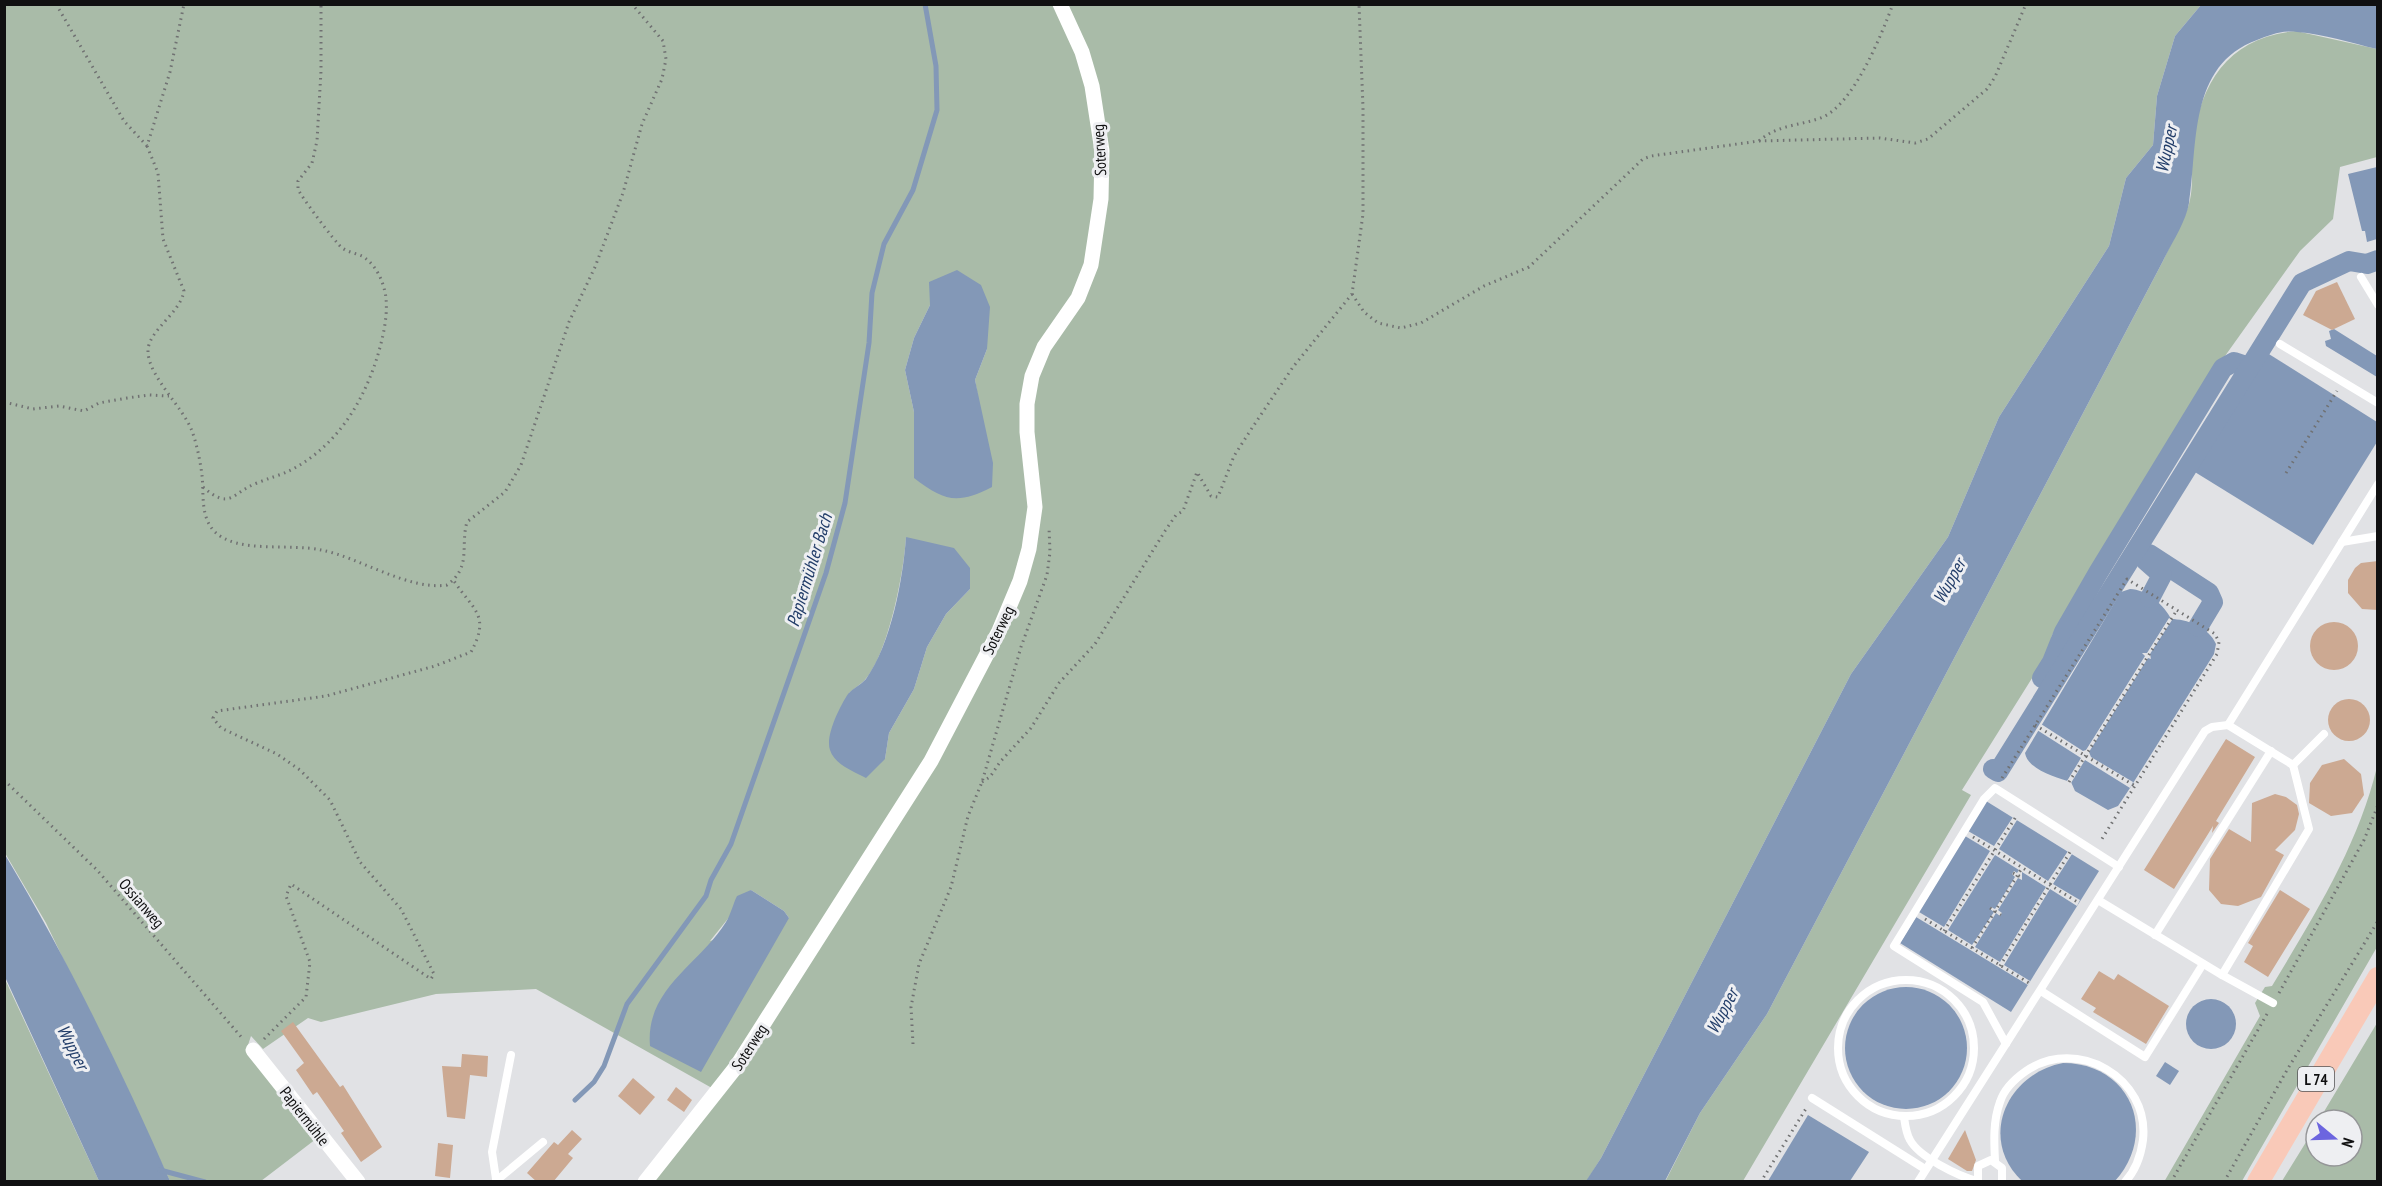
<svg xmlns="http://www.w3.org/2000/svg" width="2382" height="1186" font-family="'PT Sans Narrow',sans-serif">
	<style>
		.green { fill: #a9bba8; fill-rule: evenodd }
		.water { fill: #8398b7 }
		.pier { fill: #e1e2e5; fill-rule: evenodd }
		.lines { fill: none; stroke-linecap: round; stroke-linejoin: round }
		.stream { stroke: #8398b7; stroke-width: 5 }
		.canal { stroke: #8398b7; stroke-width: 20 }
		.building { fill: #cca992 }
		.path { stroke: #707172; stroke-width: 3; stroke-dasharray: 1.5 4.5; stroke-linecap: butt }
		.service { stroke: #fff; stroke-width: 8 }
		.minor { stroke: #fff; stroke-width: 15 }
		.primary { stroke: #f9c9b8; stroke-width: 22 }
		.labels { text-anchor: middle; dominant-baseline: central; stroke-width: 6; stroke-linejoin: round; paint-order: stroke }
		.shield { fill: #eeeff2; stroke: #535354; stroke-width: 1.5 }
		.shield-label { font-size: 15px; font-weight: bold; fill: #101011 }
		.street-label { font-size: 16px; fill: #101011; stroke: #eeeff2 }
		.water-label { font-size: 18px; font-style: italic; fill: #223d69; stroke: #eeeff2 }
	</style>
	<rect width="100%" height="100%" fill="#e1e2e5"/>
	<g class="green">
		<path d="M 4,5 L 2201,5 L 2175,36 L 2157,96 L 2153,145 L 2126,178 L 2109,246 L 1999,417 L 1948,537 L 1851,674 L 1601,1158 L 1586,1182 L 645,1181 L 719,1092 L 536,989 L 436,994 L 321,1022 L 308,1018 L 263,1049 L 251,1036 L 246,1051 L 316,1139 L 261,1181 L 170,1181 L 46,923 L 5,853 ZM 930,305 L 987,349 L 975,380 L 981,415 L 914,478 L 914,412 L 905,370 L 914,338 ZM 906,537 L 970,589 L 946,614 L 927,647 L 914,689 L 889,733 L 885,759 L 849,693 C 854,689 859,685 864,681 C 888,656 904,572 906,537 ZM 751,890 L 784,911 L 789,918 L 710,941 Z"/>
		<path d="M 2296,31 L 2377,49 L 2377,157 L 2340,167 L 2333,219 L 2300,251 L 2225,356 L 2052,635 L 2049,651 L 1962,790 L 1971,795 L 1743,1181 L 1665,1182 L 1700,1113 L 1767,1014 L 2163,261 C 2171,243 2182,225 2188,207 C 2195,187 2190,162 2193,142 C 2201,80 2230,37 2296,31 Z"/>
		<path d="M 2377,767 L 2377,947 L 2242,1181 L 2164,1182 L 2260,1016 L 2255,1003 L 2265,987 L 2272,986 C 2314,916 2358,846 2377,767 Z"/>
		<path d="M 4,977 L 99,1181 L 5,1181 Z"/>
		<path d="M 2377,1023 L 2377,1181 L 2282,1181 L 2316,1126 L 2316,1156 L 2352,1156 L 2352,1120 L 2319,1120 Z"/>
	</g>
	<g class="water">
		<path d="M 2201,5 L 2377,5 L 2377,49 C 2351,43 2324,34 2297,32 C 2283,30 2270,35 2257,40 C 2188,65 2198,145 2189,203 C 2186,222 2171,244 2163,261 L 1767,1014 L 1700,1113 L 1665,1181 L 1586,1181 L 1601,1158 L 1851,674 L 1948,537 L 1999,417 L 2109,246 L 2126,178 L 2153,145 L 2157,96 L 2175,36 Z"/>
		<path d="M 2377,167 L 2377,239 L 2367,242 L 2365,231 L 2362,231 L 2348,174 Z"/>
		<path d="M 957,270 L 981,285 L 990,307 L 987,349 L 975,380 L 993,463 L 992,487 C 957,505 944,501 914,478 L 914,412 L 905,370 L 914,338 L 930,305 L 929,282 Z"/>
		<path d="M 2334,329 L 2377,356 L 2377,377 L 2326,346 L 2325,341 L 2331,339 L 2329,331 Z"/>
		<path d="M 2264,351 L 2377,422 L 2377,442 L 2313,545 L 2190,469 Z"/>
		<path d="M 906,537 L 954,548 L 970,568 L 970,589 L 946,614 L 927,647 L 914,689 L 889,733 L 885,759 L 866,778 C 853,771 835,765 830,750 C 825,736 840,706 848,694 C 853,688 861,685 866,679 C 891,644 903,579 906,537 Z"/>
		<path d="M 2130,589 C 2146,589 2165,606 2171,619 C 2186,619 2209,627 2216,644 L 2214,654 L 2130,788 L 2118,806 L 2108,810 L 2075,791 L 2071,782 C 2057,778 2028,770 2025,753 L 2121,592 Z"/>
		<path d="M 1986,801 L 2099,871 L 2011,1012 L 1900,943 Z"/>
		<path d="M 4,853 C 67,958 121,1069 170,1181 L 99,1181 L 5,977 Z"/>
		<path d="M 751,890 L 784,911 L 789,918 L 701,1072 L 650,1046 C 645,989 699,965 726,922 C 731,914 733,904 737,896 Z"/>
		<circle cx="1906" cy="1048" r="61"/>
		<circle cx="2211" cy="1024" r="25"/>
		<path d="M 2165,1062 L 2179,1071 L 2170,1085 L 2156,1076 Z"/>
		<path d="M 2063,1063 C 2130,1063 2159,1132 2115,1181 L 2022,1181 C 1978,1139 2006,1074 2063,1063 Z"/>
		<path d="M 1808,1115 L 1869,1152 L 1850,1181 L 1768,1181 Z"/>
	</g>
	<g class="pier">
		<path d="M 2169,618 L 2172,620 L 2150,654 L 2151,659 L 2148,658 L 2089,752 L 2091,757 L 2133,782 L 2130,788 L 2085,760 L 2071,783 L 2067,781 L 2081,758 L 2037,730 L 2041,724 L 2083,751 L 2086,750 L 2145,656 L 2142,653 L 2147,653 Z"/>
		<path d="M 2013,817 L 2017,820 L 1999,849 L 2048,881 L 2068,851 L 2072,854 L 2053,884 L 2080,900 L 2077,906 L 2050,889 L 2004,965 L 2030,981 L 2028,985 L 1916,917 L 1919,912 L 1944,927 L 1990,851 L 1965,836 L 1968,831 L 1994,846 ZM 1995,855 L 2019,870 L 2017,873 L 2014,871 L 2012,874 L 2015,877 L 1995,909 L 1991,907 L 1990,909 L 1994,912 L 1972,945 L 1948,930 ZM 2022,872 L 2046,887 L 2000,962 L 1975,947 L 1996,913 L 2000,916 L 2002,913 L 1998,910 L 2018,878 L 2022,880 Z"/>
	</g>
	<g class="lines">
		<g class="stream">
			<path d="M 575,1100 L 594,1082 L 604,1066 L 627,1004 L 706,896 L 711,880 L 731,844 L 826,573 L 845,503 L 869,343 L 872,293 L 884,244 L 913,190 L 937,110 L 936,66 L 925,4"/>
			<path d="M 160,1170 L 205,1182"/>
		</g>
		<g class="canal">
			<path d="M 2149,554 L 2209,593 L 2213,602 L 2198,627"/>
			<path d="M 2145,560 L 2162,575 L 2150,598"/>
			<path d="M 2042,678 L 2052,662 L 2064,632 L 2098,573 L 2223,368 L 2234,362 L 2249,367"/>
			<path d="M 1993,769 L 1998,772 L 2302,283 L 2349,261 L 2367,264 L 2378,260"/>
		</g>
	</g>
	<g class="building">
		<path d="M 2337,282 L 2355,319 L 2332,330 L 2303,315 L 2316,291 Z"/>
		<path d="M 2378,561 L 2378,610 L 2362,609 L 2348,593 L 2348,580 L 2355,568 L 2361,563 Z"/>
		<circle cx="2334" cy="646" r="24"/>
		<circle cx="2349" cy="720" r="21"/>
		<path d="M 2226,739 L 2255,757 L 2216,821 L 2219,823 L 2212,833 L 2213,826 L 2174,889 L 2144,870 Z"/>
		<path d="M 2344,759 L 2361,774 L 2364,795 L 2352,813 L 2331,816 L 2309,803 L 2310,783 L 2322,765 Z"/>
		<path d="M 2275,794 L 2286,797 L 2297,805 L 2299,814 L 2295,830 L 2275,850 L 2284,855 L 2261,897 L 2238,906 L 2221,904 L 2209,890 L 2210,859 L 2229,829 L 2251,842 L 2252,803 Z"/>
		<path d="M 2280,890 L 2310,909 L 2268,977 L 2244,962 L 2253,946 L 2248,943 Z"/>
		<path d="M 2099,971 L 2114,980 L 2118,974 L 2169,1006 L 2146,1044 L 2093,1012 L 2096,1008 L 2081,999 Z"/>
		<path d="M 293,1022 L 340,1087 L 343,1085 L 382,1147 L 361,1162 L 341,1133 L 344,1131 L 317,1092 L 313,1095 L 296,1070 L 304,1063 L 281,1031 Z"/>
		<path d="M 462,1054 L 488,1056 L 487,1077 L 470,1075 L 465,1119 L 447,1117 L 442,1066 L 461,1067 Z"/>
		<path d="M 633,1078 L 655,1097 L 640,1115 L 618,1096 Z"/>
		<path d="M 676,1087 L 692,1100 L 684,1112 L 667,1100 Z"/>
		<path d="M 572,1130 L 582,1139 L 568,1154 L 573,1158 L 553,1182 L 537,1182 L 527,1173 L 554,1142 L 558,1145 Z"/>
		<path d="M 1965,1130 L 1976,1160 L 1972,1171 L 1967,1171 L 1948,1159 Z"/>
		<path d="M 438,1143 L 453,1145 L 450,1178 L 435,1176 Z"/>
	</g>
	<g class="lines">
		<g class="path">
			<path d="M 56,4 L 124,121 L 147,146 L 170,72 L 184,4"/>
			<path d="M 1759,141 C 1778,124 1801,126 1823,117 C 1854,103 1881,36 1893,4"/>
			<path d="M 147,146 L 158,173 L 163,239 L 184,291 C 180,314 147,331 148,352 C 149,377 183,407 192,431 C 197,445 200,460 202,475 C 204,494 200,517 215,532 C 238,554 290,543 321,550 C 359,557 409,591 447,585 C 472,567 460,546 467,522 L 505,492 L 521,465 L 569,322 L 595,267 L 623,193 L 642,124 L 662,79 L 666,59 L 663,41 L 632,4"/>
			<path d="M 1352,294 L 1364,312 L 1378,323 L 1401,328 L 1421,323 L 1484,286 L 1529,267 L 1643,159 L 1651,156 L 1759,141 L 1880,138 L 1915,143 L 1928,139 L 1987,89 L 1995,77 L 2026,4"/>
			<path d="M 4,402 L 33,409 L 59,406 L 84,411 L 99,403 L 127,398 L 149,395 L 169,396"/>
			<path d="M 2286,473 L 2337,391"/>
			<path d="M 203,487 C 231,511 231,493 257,483 C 269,478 281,475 291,470 C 335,447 361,406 376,361 C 382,342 388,318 386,298 C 384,282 376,264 362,256 C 355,253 347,252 341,247 C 336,243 299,194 298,189 L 298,181 L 312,163 L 317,141 L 321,71 L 321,4"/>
			<path d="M 2035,725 L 2135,786"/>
			<path d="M 2002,778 L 2127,579 L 2215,634 L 2219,642 L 2217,654 L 2100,842"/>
			<path d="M 4,780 L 97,870 L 243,1039"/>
			<path d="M 982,782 L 990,777 L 1000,762 L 1031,728 L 1059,683 L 1095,644 L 1165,531 L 1176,515 L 1183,511 L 1197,472 L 1211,496 L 1218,497 L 1234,456 L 1252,428 L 1293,367 L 1352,294 L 1363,214 L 1363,108 L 1359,4"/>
			<path d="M 2069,782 L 2177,610"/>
			<path d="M 1973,837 L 2079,903"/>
			<path d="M 2013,873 L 2023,878"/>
			<path d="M 1990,908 L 2001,915"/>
			<path d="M 1925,919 L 2029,983"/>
			<path d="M 1944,931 L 2017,815"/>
			<path d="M 1972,948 L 2022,868"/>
			<path d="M 2000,966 L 2070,852"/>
			<path d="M 2279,993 L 2364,840 L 2378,805"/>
			<path d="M 264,1039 L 306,997 L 310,962 L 286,896 L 291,884 L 431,979 L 434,974 L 401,909 L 360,862 L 330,800 L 300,770 L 277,754 L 221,728 L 213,718 L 217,711 L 326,696 L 435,666 L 471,652 C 491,615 473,610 454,581"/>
			<path d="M 913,1044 L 911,1007 L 919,964 L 951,887 L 968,816 L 982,782 L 1021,647 L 1047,575 L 1050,552 L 1049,528"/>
			<path d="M 1764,1182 L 1762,1180 L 1807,1107"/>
			<path d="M 2171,1182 L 2267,1014"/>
			<path d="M 2224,1182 L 2287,1070 L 2378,921"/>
		</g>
		<g class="service">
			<path d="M 2361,277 L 2378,305"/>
			<path d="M 2280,344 L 2378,403"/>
			<path d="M 2342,542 L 2378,536"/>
			<path d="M 2228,725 L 2293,765 L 2324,734"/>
			<path d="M 2098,900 L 2222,975 L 2273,1003"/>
			<path d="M 2155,935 L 2271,751"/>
			<path d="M 2222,975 L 2309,829 L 2293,765"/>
			<circle cx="1906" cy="1048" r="68"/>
			<path d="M 2041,991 L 2145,1057 L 2203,964"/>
			<path d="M 2006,1044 L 1983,1002 L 1894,946 L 1984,799 L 1995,788 L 2119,867"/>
			<path d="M 1812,1098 L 1925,1169"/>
			<path d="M 1904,1117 C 1905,1124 1906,1133 1910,1140 C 1919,1157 1958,1176 1977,1181"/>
			<path d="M 1995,1161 C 1994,1141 1993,1121 2000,1102 C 2004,1089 2016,1078 2026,1071 C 2077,1036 2150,1078 2143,1140 C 2141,1155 2136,1170 2125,1182"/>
			<path d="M 496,1179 L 492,1152 L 511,1055"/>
			<path d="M 496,1181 L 543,1142"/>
			<path d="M 1918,1182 L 2205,731 L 2212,727 L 2228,725 L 2378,484"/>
			<path d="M 1978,1182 L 1978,1166 L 1991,1160 L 2002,1168 L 2002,1182"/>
		</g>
		<g class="minor">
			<path d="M 253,1050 L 358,1182"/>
			<path d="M 645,1182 L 736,1067 L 931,761 L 999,631 L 1020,581 L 1029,549 L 1035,507 L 1027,432 L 1027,404 L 1032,376 L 1044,347 L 1078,298 L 1091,265 L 1101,199 L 1102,151 L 1092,86 L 1082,52 L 1060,4"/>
		</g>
		<path class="primary" d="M 2258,1182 L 2378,978"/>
	</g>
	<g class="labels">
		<rect class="shield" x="2298" y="1067" width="36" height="24" rx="4.5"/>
		<g class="shield-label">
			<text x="2316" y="1079">L 74</text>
		</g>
		<g class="street-label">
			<text transform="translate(1099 150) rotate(-93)">Soterweg</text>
			<text transform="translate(998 630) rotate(-64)">Soterweg</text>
			<text transform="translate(142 903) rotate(49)">Ossianweg</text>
			<text transform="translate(749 1047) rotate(-57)">Soterweg</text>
			<text transform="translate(305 1116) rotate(52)">Papiermühle</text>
		</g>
		<g class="water-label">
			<text transform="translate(2166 149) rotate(-78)">Wupper</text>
			<text transform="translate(809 570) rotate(-73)">Papiermühler Bach</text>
			<text transform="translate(1949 581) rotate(-61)">Wupper</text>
			<text transform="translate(1722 1011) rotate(-62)">Wupper</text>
			<text transform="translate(73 1047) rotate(63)">Wupper</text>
		</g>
	</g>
	<rect width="2382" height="1186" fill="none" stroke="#101011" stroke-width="12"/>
	<g transform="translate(2334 1138) rotate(109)"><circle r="28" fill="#eeeff2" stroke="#959698" stroke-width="1.5"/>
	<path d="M0-4.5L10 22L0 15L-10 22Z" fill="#6c65df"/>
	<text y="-9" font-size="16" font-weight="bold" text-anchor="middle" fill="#101011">N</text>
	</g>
</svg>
